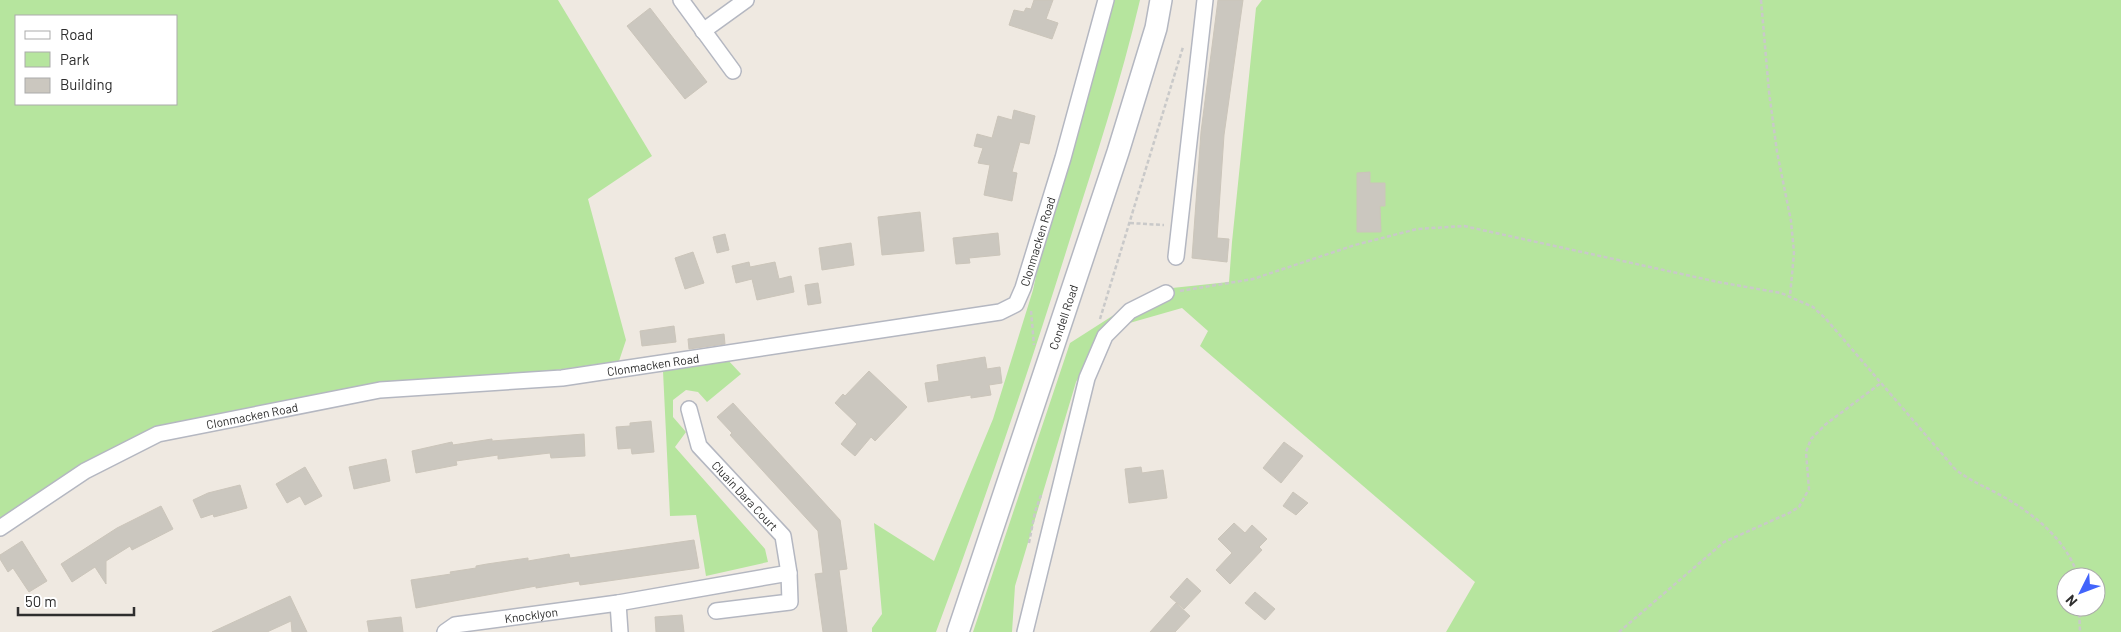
<svg xmlns="http://www.w3.org/2000/svg" width="2121" height="632" font-family="Barlow,sans-serif">
	<style>
		.green { fill: #b6e59e; fill-rule: evenodd }
		.building { fill: #cbc7bf; stroke: #cbc5ba }
		.lines { fill: none; stroke-linecap: round; stroke-linejoin: round }
		.minor-casing { stroke: #b4b7c1; stroke-width: 18 }
		.secondary-casing { stroke: #b4b7c1; stroke-width: 24 }
		.path { stroke: #c9c9c9; stroke-width: 2.5; stroke-dasharray: 4 2.5; stroke-linecap: butt }
		.minor { stroke: #fff; stroke-width: 15 }
		.secondary { stroke: #fff; stroke-width: 21 }
		.labels { text-anchor: middle; dominant-baseline: central; stroke-width: 4.5; stroke-linejoin: round; paint-order: stroke }
		.street-label { font-size: 12px; fill: #2e2e2e; stroke: #fff }
	</style>
	<rect width="100%" height="100%" fill="#efe9e1"/>
	<g class="green">
		<path d="M 0,0 L 558,0 L 652,156 L 588,199 L 626,340 L 619,361 L 507,377 L 371,384 L 156,428 L 0,524 ZM 16,16 L 176,16 L 176,104 L 16,104 Z"/>
		<path d="M 1098,0 L 1140,0 C 1121,81 1095,160 1070,239 C 1029,371 984,503 936,632 L 872,632 L 872,628 L 882,614 L 874,523 L 934,561 L 993,419 L 1033,290 L 1079,76 Z"/>
		<path d="M 1262,0 L 2121,0 L 2121,632 L 1446,632 L 1475,582 L 1200,346 L 1208,331 L 1182,308 L 1105,330 L 1076,382 L 1015,586 L 1012,632 L 973,632 L 1070,343 L 1153,290 L 1229,282 L 1232,242 L 1256,8 ZM 2066,577 L 2096,577 L 2096,607 L 2066,607 Z"/>
		<path d="M 726,358 L 741,374 L 707,402 L 698,392 L 686,390 L 673,400 L 673,417 L 686,432 L 675,447 L 765,549 L 768,562 L 706,576 L 696,515 L 670,516 L 663,371 Z"/>
	</g>
	<g class="building">
		<path d="M 1034,0 L 1053,0 L 1046,19 L 1058,23 L 1052,39 L 1009,25 L 1014,10 L 1024,12 L 1026,8 L 1031,9 Z"/>
		<path d="M 1218,0 L 1243,0 L 1224,135 L 1217,238 L 1229,239 L 1227,262 L 1192,258 L 1201,132 Z"/>
		<path d="M 650,8 L 707,82 L 685,99 L 627,26 Z"/>
		<path d="M 1014,110 L 1035,116 L 1029,144 L 1020,142 L 1012,172 L 1017,173 L 1012,201 L 984,195 L 990,165 L 978,163 L 983,148 L 974,146 L 977,134 L 992,138 L 998,116 L 1012,120 Z"/>
		<path d="M 1370,172 L 1370,183 L 1385,183 L 1385,206 L 1380,206 L 1381,232 L 1357,232 L 1357,173 Z"/>
		<path d="M 920,212 L 924,251 L 882,255 L 878,217 Z"/>
		<path d="M 998,233 L 1000,255 L 969,258 L 970,263 L 956,264 L 953,238 Z"/>
		<path d="M 725,234 L 729,250 L 717,253 L 713,237 Z"/>
		<path d="M 851,243 L 854,265 L 822,270 L 819,248 Z"/>
		<path d="M 693,252 L 704,283 L 685,289 L 675,258 Z"/>
		<path d="M 749,262 L 750,267 L 775,262 L 779,279 L 791,276 L 794,292 L 757,300 L 752,279 L 736,283 L 732,266 Z"/>
		<path d="M 818,283 L 821,303 L 808,305 L 805,285 Z"/>
		<path d="M 674,326 L 676,342 L 642,346 L 640,331 Z"/>
		<path d="M 724,334 L 725,344 L 689,349 L 688,339 Z"/>
		<path d="M 985,357 L 987,369 L 1000,367 L 1002,383 L 989,385 L 991,395 L 971,398 L 971,395 L 928,402 L 925,383 L 939,381 L 937,365 Z"/>
		<path d="M 869,371 L 907,407 L 875,441 L 871,437 L 855,456 L 841,444 L 857,424 L 835,403 L 843,394 L 845,396 Z"/>
		<path d="M 733,403 L 840,520 L 847,569 L 839,570 L 847,632 L 823,632 L 815,574 L 823,573 L 818,531 L 730,435 L 732,433 L 717,417 Z"/>
		<path d="M 651,421 L 654,452 L 632,454 L 631,448 L 618,449 L 616,427 L 630,426 L 630,423 Z"/>
		<path d="M 584,434 L 585,456 L 551,458 L 550,453 L 498,459 L 498,455 L 456,461 L 457,465 L 416,473 L 412,451 L 452,442 L 453,445 L 492,439 L 492,441 Z"/>
		<path d="M 1284,442 L 1303,456 L 1281,483 L 1263,468 Z"/>
		<path d="M 386,459 L 390,481 L 354,489 L 349,467 Z"/>
		<path d="M 305,467 L 322,496 L 305,505 L 300,496 L 287,503 L 276,484 Z"/>
		<path d="M 1141,467 L 1142,473 L 1163,470 L 1167,498 L 1129,503 L 1125,469 Z"/>
		<path d="M 240,485 L 247,508 L 214,517 L 213,514 L 201,518 L 193,500 L 208,493 Z"/>
		<path d="M 1293,492 L 1308,503 L 1296,515 L 1283,506 Z"/>
		<path d="M 161,506 L 173,529 L 132,550 L 130,546 L 106,561 L 106,584 L 95,567 L 72,582 L 61,564 L 117,528 Z"/>
		<path d="M 1234,523 L 1245,533 L 1252,525 L 1267,539 L 1259,547 L 1262,550 L 1230,584 L 1216,570 L 1232,553 L 1218,539 Z"/>
		<path d="M 694,540 L 699,568 L 580,585 L 579,581 L 536,588 L 536,586 L 416,608 L 411,580 L 451,574 L 450,572 L 476,568 L 476,566 L 487,564 L 528,558 L 528,561 L 569,554 L 570,558 Z"/>
		<path d="M 22,541 L 47,581 L 29,592 L 13,568 L 8,572 L 0,559 L 0,555 Z"/>
		<path d="M 1187,578 L 1201,591 L 1184,609 L 1170,597 Z"/>
		<path d="M 1255,592 L 1275,609 L 1265,620 L 1245,603 Z"/>
		<path d="M 290,596 L 307,632 L 292,632 L 291,621 L 267,632 L 212,632 Z"/>
		<path d="M 1176,603 L 1190,616 L 1175,632 L 1150,632 Z"/>
		<path d="M 682,615 L 684,632 L 656,632 L 655,617 Z"/>
		<path d="M 401,617 L 403,632 L 369,632 L 367,621 Z"/>
	</g>
	<g class="lines">
		<defs>
			<g id="minor">
				<path d="M 681,0 L 733,71"/>
				<path d="M 703,31 L 746,0"/>
				<path d="M 1176,257 L 1205,0"/>
				<path id="s1" d="M 689,409 L 699,446 L 783,536 L 789,573 L 790,602 L 716,611"/>
				<path id="s2" d="M 0,528 L 85,471 L 158,434 L 380,390 L 562,378 L 1000,312 L 1016,304 L 1023,288 L 1063,158 L 1106,0"/>
				<path d="M 618,603 L 620,632"/>
				<path id="s3" d="M 445,632 L 455,625 L 618,603 L 789,573"/>
				<path d="M 1025,632 L 1087,378 L 1105,336 L 1130,311 L 1166,293"/>
			</g>
			<g id="secondary">
				<path id="s4" d="M 958,632 L 1118,152 L 1156,28 L 1161,0"/>
			</g>
		</defs>
		<use href="#minor" class="minor-casing"/>
		<use href="#secondary" class="secondary-casing"/>
		<g class="path">
			<path d="M 1761,0 L 1769,92 L 1777,152 L 1791,221 L 1794,253 L 1790,296"/>
			<path d="M 1130,223 L 1164,225"/>
			<path d="M 1180,291 L 1253,279 L 1355,245 L 1417,229 L 1464,226 L 1718,282 L 1781,293 L 1813,307 L 1826,319 L 1955,469 C 1970,481 1986,487 2002,496 C 2034,514 2068,541 2078,577"/>
			<path d="M 1031,311 L 1034,345"/>
			<path d="M 1100,319 L 1183,47"/>
			<path d="M 1029,543 L 1035,512 L 1041,495"/>
			<path d="M 2079,607 L 2080,632"/>
			<path d="M 1619,632 L 1724,542 L 1789,513 L 1799,507 L 1809,489 L 1806,452 L 1811,439 L 1826,424 L 1881,383"/>
		</g>
		<use href="#minor" class="minor"/>
		<use href="#secondary" class="secondary"/>
	</g>
	<g class="labels">
		<g class="street-label">
			<text stroke="none"><textPath href="#s2" startOffset="1120">Clonmacken Road</textPath></text>
			<text stroke="none"><textPath href="#s4" startOffset="332">Condell Road</textPath></text>
			<text stroke="none"><textPath href="#s2" startOffset="685">Clonmacken Road</textPath></text>
			<text stroke="none"><textPath href="#s2" startOffset="280">Clonmacken Road</textPath></text>
			<text stroke="none"><textPath href="#s1" startOffset="106">Cluain Dara Court</textPath></text>
			<text stroke="none"><textPath href="#s3" startOffset="89">Knocklyon</textPath></text>
		</g>
	</g>
	<rect x="15" y="15" width="162" height="90" fill="#ffffff" stroke="#ababab"/>
	<rect x="25" y="31" width="25" height="8" fill="#ffffff" stroke="#ababab"/>
	<text x="60" y="40" font-size="15" fill="#2e2e2e">Road</text>
	<rect x="25" y="52" width="25" height="15" fill="#b6e59e" stroke="#ababab"/>
	<text x="60" y="65" font-size="15" fill="#2e2e2e">Park</text>
	<rect x="25" y="78" width="25" height="15" fill="#cbc7bf" stroke="#ababab"/>
	<text x="60" y="90" font-size="15" fill="#2e2e2e">Building</text>
	<g transform="translate(2081 592) rotate(228)"><circle r="24" fill="#ffffff" stroke="#ababab"/>
	<path d="M0-4L9 19L0 12L-9 19Z" fill="#4264fb"/>
	<text y="-8" font-size="14" font-weight="bold" text-anchor="middle" fill="#2e2e2e">N</text>
	</g>
	<path d="M18 607v8h116v-8" fill="none" stroke="#2e2e2e" stroke-width="2.5"/>
	<text x="25" y="607" font-size="15" fill="#2e2e2e" stroke="#ffffff" stroke-width="4" paint-order="stroke">50 m</text>
</svg>
